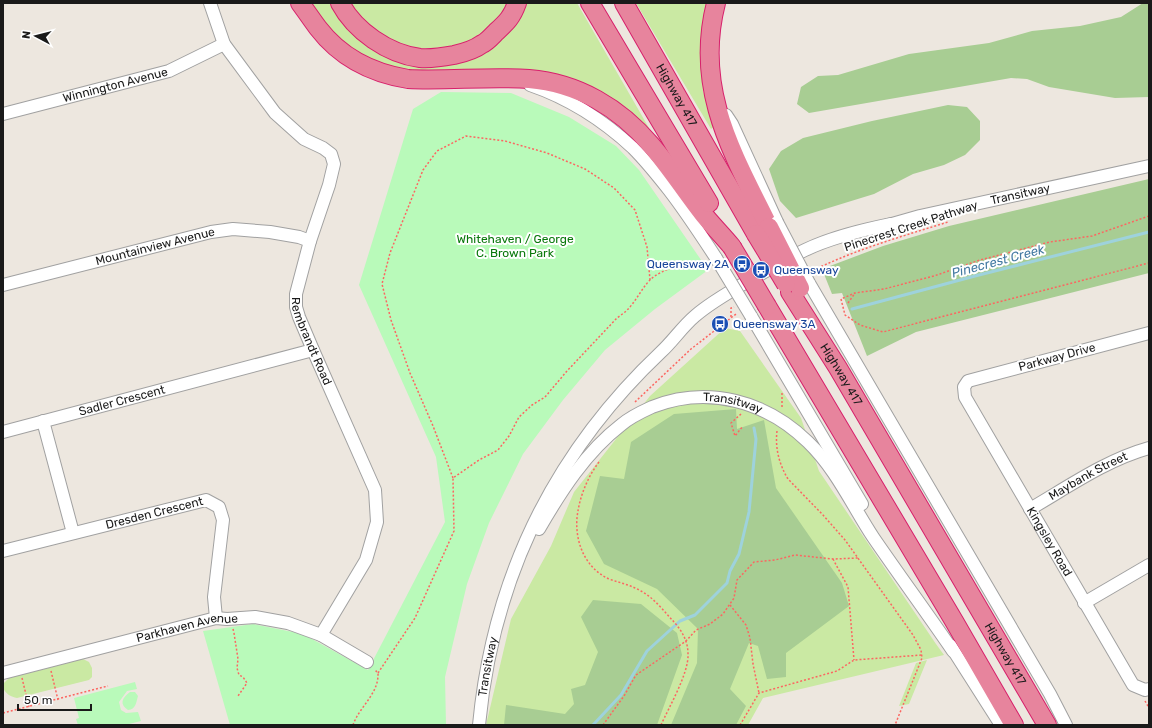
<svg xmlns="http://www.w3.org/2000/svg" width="1152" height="728" font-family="Rubik,sans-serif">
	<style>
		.grass { fill: #cae9a3 }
		.forest { fill: #a8cd93 }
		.park { fill: #b9faba }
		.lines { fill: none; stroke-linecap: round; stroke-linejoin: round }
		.stream { stroke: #9ed2dc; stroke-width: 3 }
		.minor-casing { stroke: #a1a1a1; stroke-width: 14 }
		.highway-casing { stroke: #d7206b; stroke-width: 20 }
		.path { stroke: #fc6661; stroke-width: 1.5; stroke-dasharray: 2 2; stroke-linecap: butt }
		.minor { stroke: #fff; stroke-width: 12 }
		.highway { stroke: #e7849d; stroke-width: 18 }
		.minor-bridge-casing { stroke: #a1a1a1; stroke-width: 14; stroke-linecap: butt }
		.highway-bridge-casing { stroke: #d7206b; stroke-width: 20; stroke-linecap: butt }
		.minor-bridge { stroke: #fff; stroke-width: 12 }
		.highway-bridge { stroke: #e7849d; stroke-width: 18 }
		.labels { text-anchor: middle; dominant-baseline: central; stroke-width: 4; stroke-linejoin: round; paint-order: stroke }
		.street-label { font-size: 12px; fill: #1a1a1a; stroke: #fff }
		.park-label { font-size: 12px; fill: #09780b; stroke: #fff }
		.transit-label { font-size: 12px; fill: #164399; stroke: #fff; text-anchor: start }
		.water-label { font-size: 13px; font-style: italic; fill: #447aa2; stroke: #fff }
	</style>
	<rect width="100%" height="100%" fill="#ede7df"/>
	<g class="grass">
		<path d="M 311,3 L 331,3 L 343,23 L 353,34 L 368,45 L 415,62 L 505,36 C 515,26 522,16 527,3 L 577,3 L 649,128 L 648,132 L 610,100 L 456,72 L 401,70 L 369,60 L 340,40 L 325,24 Z"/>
		<path d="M 347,3 L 511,3 L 492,26 L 470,41 L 450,47 L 422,49 L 398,43 L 377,33 Z"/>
		<path d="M 636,3 L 711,3 L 702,60 L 703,91 L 715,126 L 711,129 Z"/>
		<path d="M 725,328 L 740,331 L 801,418 L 819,471 L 936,644 L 944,655 L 763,698 L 748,725 L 486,725 L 511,619 L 551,546 L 574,492 L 650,396 Z"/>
		<path d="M 83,659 L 89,662 L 92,668 L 92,677 L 89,680 L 17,698 C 11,697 6,694 3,688 L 4,683 L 9,678 Z"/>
		<path d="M 927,660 L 909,704 L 899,706 L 916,663 Z"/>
	</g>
	<g class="forest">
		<path d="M 1143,3 L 1149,3 L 1149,97 L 1115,98 L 1049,87 L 1027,79 L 1011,78 L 809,113 L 797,104 L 801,87 L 818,76 L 838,75 L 909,54 L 989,43 L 1032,31 L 1080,26 L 1121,17 Z"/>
		<path d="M 948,105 L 967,107 L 980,121 L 980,140 L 965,155 L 944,165 L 913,174 L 874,194 L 796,218 L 780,201 L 769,169 L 781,151 L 803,138 L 872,121 Z"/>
		<path d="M 1149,179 L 1149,273 L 916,332 L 867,356 L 842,293 L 832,294 L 822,269 L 883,246 L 949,226 Z"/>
		<path d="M 736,409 L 737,429 L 764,420 L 776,488 L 842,583 L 849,606 L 786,653 L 786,677 L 767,679 L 758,646 L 749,643 L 730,689 L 746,706 L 736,725 L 671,725 L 697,663 L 698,629 L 657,589 L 604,564 L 586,531 L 600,476 L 624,479 L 631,442 L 674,414 Z"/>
		<path d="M 593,600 L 641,604 L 677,633 L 682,655 L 657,725 L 504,725 L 506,705 L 565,714 L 574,704 L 571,689 L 585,685 L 598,652 L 581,617 Z"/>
	</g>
	<g class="park">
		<path d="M 441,92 L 511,93 L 569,117 L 616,146 L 639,170 L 708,270 L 655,309 L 605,350 L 563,400 L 523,454 L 489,523 L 467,584 L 445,677 L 446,725 L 230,725 L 203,631 L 253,624 L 303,634 L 368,670 L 445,522 L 436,457 L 359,285 L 413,109 Z"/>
		<path d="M 135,682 L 137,689 L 127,691 L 119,702 L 121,710 L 126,713 L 138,712 L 141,721 L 125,725 L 78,725 L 76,719 L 79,718 L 74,698 Z"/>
		<path d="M 130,692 L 135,692 L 138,696 C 136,703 136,709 128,710 C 119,704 122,698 130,692 Z"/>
	</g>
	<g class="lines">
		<g class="stream">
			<path d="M 852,309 L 975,276 L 1149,232"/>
			<path d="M 593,725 L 621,695 L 647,651 L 680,621 L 695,615 L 727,583 L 730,571 L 739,554 L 749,512 L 756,439 L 754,428"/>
		</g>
		<defs>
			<g id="minor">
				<path id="s1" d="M 210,3 L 224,44 L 275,113 L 304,139 L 323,148 L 331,154 L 334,164 L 329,185 L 310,241 L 296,294 L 296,307 L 299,317 L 313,350 L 375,490 L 377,522 L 366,560 L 321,635"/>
				<path d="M 530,85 C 568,98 604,121 633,148 C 646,161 658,176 669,190 C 686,212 701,235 716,258"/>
				<path id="s2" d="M 3,114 L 169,71 L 224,44"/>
				<path d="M 726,115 L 732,124 L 777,222"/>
				<path id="s3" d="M 885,226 L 920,216 L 1149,166"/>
				<path d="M 809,283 L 1050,694 L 1066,725"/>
				<path id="s4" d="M 3,285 L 211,232 L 233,229 L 270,232 L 299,237 L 310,241"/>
				<path d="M 751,316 L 862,504"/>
				<path id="s5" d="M 1149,333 L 968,381 L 964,387 L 965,397 L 1133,685 L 1145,690 L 1149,689"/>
				<path d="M 43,421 L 73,533"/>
				<path id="s6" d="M 3,432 L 313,350"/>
				<path id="s7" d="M 1030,509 C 1068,487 1106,460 1149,448"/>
				<path id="s8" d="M 539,529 C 561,491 586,452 621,425 C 630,417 641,412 652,407 C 708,385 766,401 808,442 C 836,469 852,505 873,537 C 899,575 927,613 953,651"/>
				<path id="s9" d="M 3,551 L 206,500 L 219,507 L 223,520 L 214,597 L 216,618"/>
				<path d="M 1084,603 L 1149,565"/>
				<path d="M 950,645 L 1001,725"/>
				<path id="s10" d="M 3,673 L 216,618 L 227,619 L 255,617 L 288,623 L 321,635 L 367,662"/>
				<path id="s11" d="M 479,725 C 493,578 554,453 661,352 C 673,341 682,327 695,316 C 711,302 731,291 750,280 C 768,270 786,259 805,250 C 832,237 862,230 891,224"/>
			</g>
			<g id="highway">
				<path d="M 300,3 C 306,11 312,20 318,28 C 341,58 371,73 408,79 C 448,81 489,76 529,79 C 578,83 620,108 651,145 C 670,167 686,192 704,215 C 713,226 723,236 732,247"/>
				<path d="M 340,3 C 355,31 388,54 420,58 C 431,59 443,57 454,55 C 463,53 474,50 482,44 C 487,42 492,36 496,32 C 507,22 512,17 517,3"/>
				<path d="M 590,3 L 709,203"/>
				<path id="s12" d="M 624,3 L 756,234"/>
				<path d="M 716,3 C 694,89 732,152 769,227"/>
				<path id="s13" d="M 790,292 L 838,368 L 1047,725"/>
				<path d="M 767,306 L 954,621 L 1014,725"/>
			</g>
		</defs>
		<use href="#minor" class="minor-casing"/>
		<use href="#highway" class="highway-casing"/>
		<g class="path">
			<path d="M 1149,216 L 1092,236 L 1050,242 L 980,260 L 934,276 L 884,289 L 855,293 L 841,299 L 845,315 L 860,325 L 883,332 L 1149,263"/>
			<path d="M 814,270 C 857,249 903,236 948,222"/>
			<path d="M 848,303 L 855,293"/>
			<path d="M 731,317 L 731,308 L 734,307"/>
			<path d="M 635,402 L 691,349 L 736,314"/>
			<path d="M 782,407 L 782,391"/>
			<path d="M 741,414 L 731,423 L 735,436 L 743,426"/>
			<path d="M 777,431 C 775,448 779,464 788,479 L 823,515 L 845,540 L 913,635 L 921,650 L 922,658 L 895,725"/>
			<path d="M 599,462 C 587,478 579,498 577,518 C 575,542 585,568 609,579 C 620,583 631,585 641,591 C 654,598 664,611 674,622 C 682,631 688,641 688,654 C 689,673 669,707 661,725"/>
			<path d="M 453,478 L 433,426 L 410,373 L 391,320 L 382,284 L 390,253 L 423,170 L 437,151 L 466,136 L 505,141 L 547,153 L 585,169 L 614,188 L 635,210 L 647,247 L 650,280"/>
			<path d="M 833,559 L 848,587 L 854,660"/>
			<path d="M 730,605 L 746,625 L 750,638 L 753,664 L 759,693"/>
			<path d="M 233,629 L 234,633 L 238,659 L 237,668 L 239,675 L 243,677 L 247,683 L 238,696"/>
			<path d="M 51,671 L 58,700"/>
			<path d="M 378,673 L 415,618 L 454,531 L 453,478 L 479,460 L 498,450 L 509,436 L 519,417 L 532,405 L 545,397 L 567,371 L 616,319 C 619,316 623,314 626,311 C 635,303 640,291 649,281 C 661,268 689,262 707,262"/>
			<path d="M 22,678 L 29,707"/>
			<path d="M 1145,701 L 1149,708"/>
			<path d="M 3,713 L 108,686"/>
			<path d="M 353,725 C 359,707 379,694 378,673 L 375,670"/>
			<path d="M 603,725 L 624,696 L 636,675 L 686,641 L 696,630 L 710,624 L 723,614 L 734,598 L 737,580 L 754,562 L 775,560 L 795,555 L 833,559 L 858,558"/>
			<path d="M 740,725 L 759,693 L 837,671 L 854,660 L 922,655"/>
		</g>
		<use href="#minor" class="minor"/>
		<use href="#highway" class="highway"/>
		<defs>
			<g id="minor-bridge">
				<path d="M 777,222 L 809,283"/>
				<path d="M 716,258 L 751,316"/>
			</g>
			<g id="highway-bridge">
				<path d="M 769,227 L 800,288"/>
				<path d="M 756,234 L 786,284"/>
				<path d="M 732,247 L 767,306"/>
			</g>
		</defs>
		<use href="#minor-bridge" class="minor-bridge-casing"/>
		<use href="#highway-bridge" class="highway-bridge-casing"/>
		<use href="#minor-bridge" class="minor-bridge"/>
		<use href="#highway-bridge" class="highway-bridge"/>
	</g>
	<defs>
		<symbol id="bus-disc" viewBox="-11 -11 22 22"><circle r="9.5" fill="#1a4fb4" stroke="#fff"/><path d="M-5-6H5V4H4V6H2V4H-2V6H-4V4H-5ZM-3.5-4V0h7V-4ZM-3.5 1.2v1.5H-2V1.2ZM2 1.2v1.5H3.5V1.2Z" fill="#fff"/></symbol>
	</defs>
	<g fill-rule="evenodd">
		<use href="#bus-disc" x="732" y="254" width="20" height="20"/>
		<use href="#bus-disc" x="751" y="260" width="20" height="20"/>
		<use href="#bus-disc" x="710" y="314" width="20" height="20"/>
	</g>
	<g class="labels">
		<g class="street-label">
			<text stroke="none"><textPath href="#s2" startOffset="116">Winnington Avenue</textPath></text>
			<text stroke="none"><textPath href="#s12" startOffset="106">Highway 417</textPath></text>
			<text stroke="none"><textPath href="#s3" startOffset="139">Transitway</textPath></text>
			<text transform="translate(911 226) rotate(-18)">Pinecrest Creek Pathway</text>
			<text stroke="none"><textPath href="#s4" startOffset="157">Mountainview Avenue</textPath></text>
			<text stroke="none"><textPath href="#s1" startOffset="395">Rembrandt Road</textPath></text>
			<text transform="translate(1057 357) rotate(-15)">Parkway Drive</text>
			<text stroke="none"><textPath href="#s13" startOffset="97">Highway 417</textPath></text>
			<text stroke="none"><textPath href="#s6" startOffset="123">Sadler Crescent</textPath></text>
			<text stroke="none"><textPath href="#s8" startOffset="252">Transitway</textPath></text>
			<text stroke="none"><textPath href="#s7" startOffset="67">Maybank Street</textPath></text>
			<text stroke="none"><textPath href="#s9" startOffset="156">Dresden Crescent</textPath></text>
			<text stroke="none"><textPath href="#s5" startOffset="372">Kingsley Road</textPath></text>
			<text stroke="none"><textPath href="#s10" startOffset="190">Parkhaven Avenue</textPath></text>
			<text stroke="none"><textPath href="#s13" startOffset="421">Highway 417</textPath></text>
			<text stroke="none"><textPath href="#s11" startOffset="59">Transitway</textPath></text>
		</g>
		<g class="park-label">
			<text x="515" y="239">Whitehaven / George<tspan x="515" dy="14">C. Brown Park</tspan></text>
		</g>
		<g class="transit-label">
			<text x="729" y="264" text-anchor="end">Queensway 2A</text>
			<text x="774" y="270">Queensway</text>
			<text x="733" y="324">Queensway 3A</text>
		</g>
		<g class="water-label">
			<text transform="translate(998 261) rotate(-15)">Pinecrest Creek</text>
		</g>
	</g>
	<rect width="1152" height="728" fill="none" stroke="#1a1a1a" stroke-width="8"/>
	<g transform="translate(36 36) rotate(277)" stroke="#ffffff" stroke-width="3" paint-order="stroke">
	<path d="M0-3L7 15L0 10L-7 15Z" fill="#1a1a1a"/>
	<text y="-6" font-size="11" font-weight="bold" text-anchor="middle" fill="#1a1a1a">N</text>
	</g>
	<path d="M18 704v6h73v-6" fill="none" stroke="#1a1a1a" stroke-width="2"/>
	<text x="24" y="704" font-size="12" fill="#1a1a1a" stroke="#ffffff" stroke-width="3" paint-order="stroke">50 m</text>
</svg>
